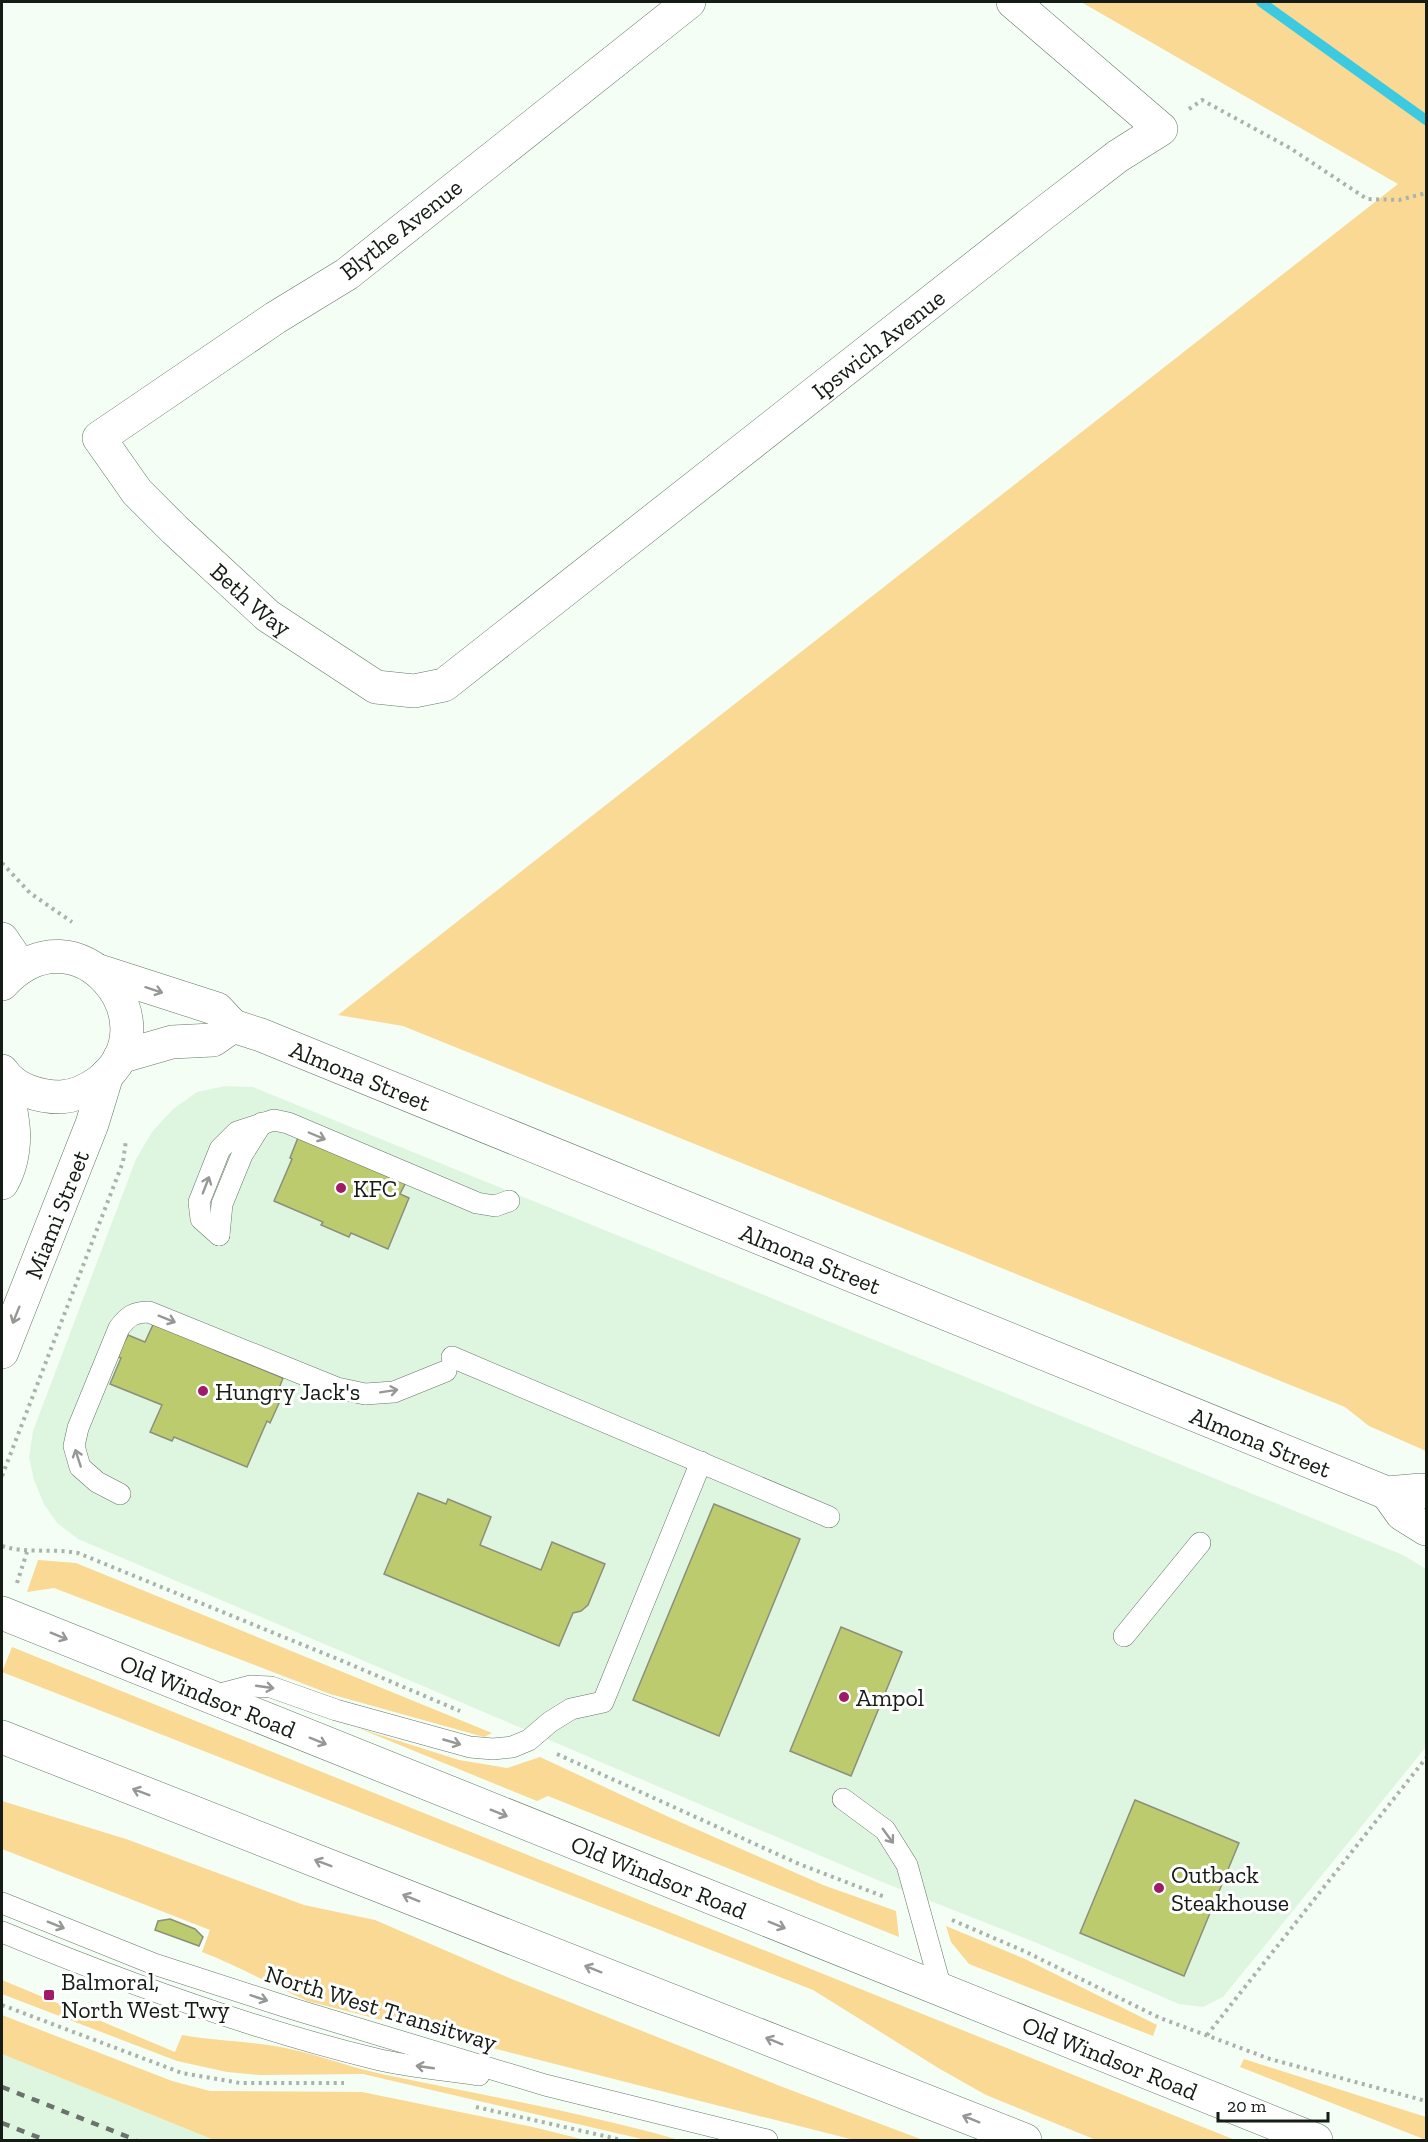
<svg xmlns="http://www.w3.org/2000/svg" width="1428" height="2142" font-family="'Zilla Slab',serif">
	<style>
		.built { fill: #def6e0 }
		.green { fill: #f9d994 }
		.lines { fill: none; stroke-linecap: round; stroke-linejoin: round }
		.stream { stroke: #3dcae0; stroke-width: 10 }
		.building { fill: #bccb6d; stroke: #8b8f7c; stroke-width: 1.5 }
		.service-casing { stroke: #667668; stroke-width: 22 }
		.minor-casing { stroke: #667668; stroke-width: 34 }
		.tertiary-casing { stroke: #667668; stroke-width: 34 }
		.trunk-casing { stroke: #667668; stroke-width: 34 }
		.path { stroke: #aab3ab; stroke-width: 4; stroke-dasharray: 3 4.5; stroke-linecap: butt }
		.service { stroke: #fff; stroke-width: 21 }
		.minor { stroke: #fff; stroke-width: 33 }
		.tertiary { stroke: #fff; stroke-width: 33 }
		.trunk { stroke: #fff; stroke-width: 33 }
		.rail { stroke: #6a726b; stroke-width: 4.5; stroke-dasharray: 8 8; stroke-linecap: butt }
		.oneway { stroke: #969896 }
		.poi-dot { fill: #a11a67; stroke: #fff; stroke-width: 2 }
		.labels { text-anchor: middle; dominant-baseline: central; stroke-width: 6; stroke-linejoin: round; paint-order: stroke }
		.street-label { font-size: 24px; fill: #151b15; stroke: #fff }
		.poi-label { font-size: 24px; fill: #151b15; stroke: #fff; text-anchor: start }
	</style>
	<rect width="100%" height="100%" fill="#f4fef5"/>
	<g class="built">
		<path d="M 226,1086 L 253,1087 L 1403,1555 L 1426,1569 L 1426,1747 L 1223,1997 L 1203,2007 L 1179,2004 L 1032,1941 L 882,1882 L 78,1539 L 57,1523 L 44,1504 L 34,1480 L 29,1457 L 33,1431 L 136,1159 L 152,1132 L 173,1109 L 197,1092 Z"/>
		<path d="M 2,2054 L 214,2140 L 2,2140 Z"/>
	</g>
	<g class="green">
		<path d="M 1081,2 L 1426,2 L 1426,1451 L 1369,1426 L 1345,1407 L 403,1026 L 338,1015 L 1398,184 Z"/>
		<path d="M 38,1560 L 76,1563 L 492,1733 L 484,1737 L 330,1694 L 54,1588 L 27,1592 Z"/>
		<path d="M 12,1647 L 1235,2140 L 1096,2140 L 986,2095 L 940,2069 L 813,1990 L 2,1672 Z"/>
		<path d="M 358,1728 L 459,1760 L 507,1768 L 540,1757 L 671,1818 L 823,1885 L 896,1911 L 899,1937 L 548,1796 L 537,1801 Z"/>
		<path d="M 2,1801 L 126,1839 L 304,1905 L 375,1920 L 507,1977 L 780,2086 L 923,2140 L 854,2140 L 307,2001 C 272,1985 238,1966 202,1952 L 210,1930 L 2,1849 Z"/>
		<path d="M 946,1926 L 1025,1959 L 1157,2025 L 1153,2036 L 969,1964 L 951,1942 Z"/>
		<path d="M 2,1980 L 175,2052 L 182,2035 C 210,2040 239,2041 268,2045 C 308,2050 346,2067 386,2075 C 484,2095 583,2113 679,2140 L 646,2140 L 363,2074 L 260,2075 L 227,2072 L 177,2061 L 2,1994 Z"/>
		<path d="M 2,2015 L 172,2081 L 210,2091 L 362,2092 L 533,2127 L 585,2140 L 214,2140 L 2,2054 Z"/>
		<path d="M 1244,2059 L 1426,2117 L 1426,2140 L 1240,2067 Z"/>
	</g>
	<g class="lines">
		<path class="stream" d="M 1261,2 L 1426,120"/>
	</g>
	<g class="building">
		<path d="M 301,1130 L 406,1182 L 400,1194 L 409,1198 L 388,1249 L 351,1233 L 349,1237 L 321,1225 L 323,1222 L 274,1201 L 292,1159 L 290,1158 Z"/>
		<path d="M 157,1316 L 215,1350 L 283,1378 L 275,1399 L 280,1401 L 270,1423 L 267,1421 L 247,1467 L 174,1437 L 172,1441 L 150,1432 L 162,1405 L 110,1384 L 121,1358 L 112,1355 L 120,1337 L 126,1339 L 128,1335 L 145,1342 Z"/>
		<path d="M 418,1493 L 446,1504 L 448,1499 L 491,1517 L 480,1545 L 541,1570 L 552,1542 L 605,1564 L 588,1605 L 581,1611 L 573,1613 L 559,1646 L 384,1574 Z"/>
		<path d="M 714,1504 L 800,1539 L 719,1736 L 633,1700 Z"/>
		<path d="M 841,1627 L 902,1652 L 851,1776 L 790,1751 Z"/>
		<path d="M 1135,1800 L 1239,1843 L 1184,1976 L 1080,1933 Z"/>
		<path d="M 170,1919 L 195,1929 L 203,1937 L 199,1946 L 155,1930 L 158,1921 Z"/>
	</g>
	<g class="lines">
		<defs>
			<g id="service">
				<path d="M 219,1235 L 201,1219 L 199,1202 L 220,1149 L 237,1132 L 274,1120 L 288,1123 L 477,1203 L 495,1206 L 509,1201"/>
				<path d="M 219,1235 L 222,1204 L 242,1155 L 262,1123"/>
				<path d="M 452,1357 L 829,1517"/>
				<path d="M 120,1494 L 97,1482 L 80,1467 L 74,1446 L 78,1428 L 119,1328 C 128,1316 134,1312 149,1312 L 337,1388 L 365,1394 L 394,1392 L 446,1371"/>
				<path d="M 1124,1636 L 1200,1543"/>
				<path d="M 209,1697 L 251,1686 L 271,1687 L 336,1710 L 470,1747 L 493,1749 L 512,1747 L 529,1740 L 550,1722 L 571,1709 L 603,1702 L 701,1462"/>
				<path d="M 843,1799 L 885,1830 L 907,1865 L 942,1992"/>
				<path d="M 2,1903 L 154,1964 L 290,2008 L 545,2085 L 767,2140"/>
				<path d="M 2,1932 C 123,1982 248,2028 376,2059 C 410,2067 445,2070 479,2075"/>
			</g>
			<g id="minor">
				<path id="s1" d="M 689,2 L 347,274 L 275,318 L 99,438 L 137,492 L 175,530 L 268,616 L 376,687 L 414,691 L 444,685 L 1044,213 L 1118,156 L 1161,129 L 1013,2"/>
				<path id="s2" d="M 99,971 L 217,1009 L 233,1026 L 261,1035 L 1387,1493 L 1421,1490 L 1426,1492"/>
				<path d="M 120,1057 L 172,1042 L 213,1040 L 233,1026"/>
				<path d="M 1387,1493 L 1402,1514 L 1426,1529"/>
			</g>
			<g id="tertiary">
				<path d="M 2,939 L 21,967"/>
				<path d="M 2,984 C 77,902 176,1024 99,1082 C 88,1090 75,1096 61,1097 C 39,1097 15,1090 2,1071"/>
				<path d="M 2,1183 C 22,1147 12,1112 3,1074"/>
				<path id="s3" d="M 2,1352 L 92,1124 L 107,1075"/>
			</g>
			<g id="trunk">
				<path id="s4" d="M 2,1613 L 1316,2140"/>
				<path d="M 2,1737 L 1025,2140"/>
			</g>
		</defs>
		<use href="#service" class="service-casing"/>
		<use href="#minor" class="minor-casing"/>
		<use href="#tertiary" class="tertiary-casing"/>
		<use href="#trunk" class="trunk-casing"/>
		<g class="path">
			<path d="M 1189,109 L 1202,100 L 1290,148 L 1367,199 L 1399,200 L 1426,193"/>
			<path d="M 2,863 L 30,893 L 72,922"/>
			<path d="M 2,1476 L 123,1162 L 126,1140"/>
			<path d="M 2,1546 C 27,1554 52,1548 78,1553 L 340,1660 L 460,1711"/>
			<path d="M 17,1583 L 27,1552"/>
			<path d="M 557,1754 L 799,1864 L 885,1897"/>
			<path d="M 952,1920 L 1024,1951 L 1160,2018 L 1270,2059 L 1426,2101"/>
			<path d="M 2,2005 L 182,2073 L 240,2083 L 344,2083"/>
			<path d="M 1207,2035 L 1426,1758"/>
			<path d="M 476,2107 L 622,2140"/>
		</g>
		<use href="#service" class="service"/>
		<use href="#minor" class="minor"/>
		<use href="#tertiary" class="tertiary"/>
		<use href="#trunk" class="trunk"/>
		<g class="rail">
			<path d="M 2,2087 L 136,2140"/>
			<path d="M 2,2123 L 45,2140"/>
		</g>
	</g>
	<defs><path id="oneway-shaft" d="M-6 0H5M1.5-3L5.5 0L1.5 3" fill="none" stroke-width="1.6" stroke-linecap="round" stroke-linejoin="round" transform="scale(1.5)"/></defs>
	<g class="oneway">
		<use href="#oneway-shaft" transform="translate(154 990) rotate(18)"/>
		<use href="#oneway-shaft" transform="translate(317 1136) rotate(23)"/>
		<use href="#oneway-shaft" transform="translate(206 1185) rotate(-69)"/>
		<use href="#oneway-shaft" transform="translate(16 1315) rotate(112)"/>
		<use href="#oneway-shaft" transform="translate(167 1319) rotate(22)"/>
		<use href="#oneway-shaft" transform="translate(389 1391) rotate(-9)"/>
		<use href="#oneway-shaft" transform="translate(78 1458) rotate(-108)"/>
		<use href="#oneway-shaft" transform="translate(59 1636) rotate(22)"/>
		<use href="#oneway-shaft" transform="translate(265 1687) rotate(8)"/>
		<use href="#oneway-shaft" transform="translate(318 1741) rotate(22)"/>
		<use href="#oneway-shaft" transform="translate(452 1742) rotate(16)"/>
		<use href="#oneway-shaft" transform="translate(141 1792) rotate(-159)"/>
		<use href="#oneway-shaft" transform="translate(499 1813) rotate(22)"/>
		<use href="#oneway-shaft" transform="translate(888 1836) rotate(54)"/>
		<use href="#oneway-shaft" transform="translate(323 1863) rotate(-159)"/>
		<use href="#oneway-shaft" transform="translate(411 1898) rotate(-158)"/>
		<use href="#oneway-shaft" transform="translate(56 1925) rotate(22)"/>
		<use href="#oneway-shaft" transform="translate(777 1925) rotate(22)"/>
		<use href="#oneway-shaft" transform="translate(593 1969) rotate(-158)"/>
		<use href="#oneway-shaft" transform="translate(259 1998) rotate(18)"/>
		<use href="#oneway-shaft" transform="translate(774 2041) rotate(-158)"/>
		<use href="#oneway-shaft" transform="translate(425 2067) rotate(-172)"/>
		<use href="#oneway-shaft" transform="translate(971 2119) rotate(-158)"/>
	</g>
	<g class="poi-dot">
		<circle cx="341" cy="1188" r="6"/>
		<circle cx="203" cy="1391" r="6"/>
		<circle cx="844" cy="1697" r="6"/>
		<circle cx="1159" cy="1888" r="6"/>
		<rect x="43" y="1989" width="12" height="12" rx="3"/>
	</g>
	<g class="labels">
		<g class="street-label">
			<text transform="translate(401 229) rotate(-38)">Blythe Avenue</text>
			<text stroke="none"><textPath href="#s1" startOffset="1731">Ipswich Avenue</textPath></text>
			<text stroke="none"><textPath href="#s1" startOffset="957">Beth Way</textPath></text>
			<text stroke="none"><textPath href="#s2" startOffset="284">Almona Street</textPath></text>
			<text stroke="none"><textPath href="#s3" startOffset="148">Miami Street</textPath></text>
			<text stroke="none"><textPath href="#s2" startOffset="770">Almona Street</textPath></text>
			<text stroke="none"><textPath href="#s2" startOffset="1256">Almona Street</textPath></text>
			<text stroke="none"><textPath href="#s4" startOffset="222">Old Windsor Road</textPath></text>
			<text stroke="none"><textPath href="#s4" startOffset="708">Old Windsor Road</textPath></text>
			<text transform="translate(381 2008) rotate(17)">North West Transitway</text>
			<text stroke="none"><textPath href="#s4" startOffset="1194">Old Windsor Road</textPath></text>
		</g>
		<g class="poi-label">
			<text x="353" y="1188">KFC</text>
			<text x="215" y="1391">Hungry Jack's</text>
			<text x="856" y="1697">Ampol</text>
			<text x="1171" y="1874">Outback<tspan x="1171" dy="28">Steakhouse</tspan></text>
			<text x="61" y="1981">Balmoral,<tspan x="61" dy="28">North West Twy</tspan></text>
		</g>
	</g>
	<rect width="1428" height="2142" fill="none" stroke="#151b15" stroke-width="6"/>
	<path d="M1218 2112v9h110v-9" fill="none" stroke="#151b15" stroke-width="3"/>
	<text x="1227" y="2112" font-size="18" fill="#151b15" stroke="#ffffff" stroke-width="4.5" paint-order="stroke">20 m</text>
</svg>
